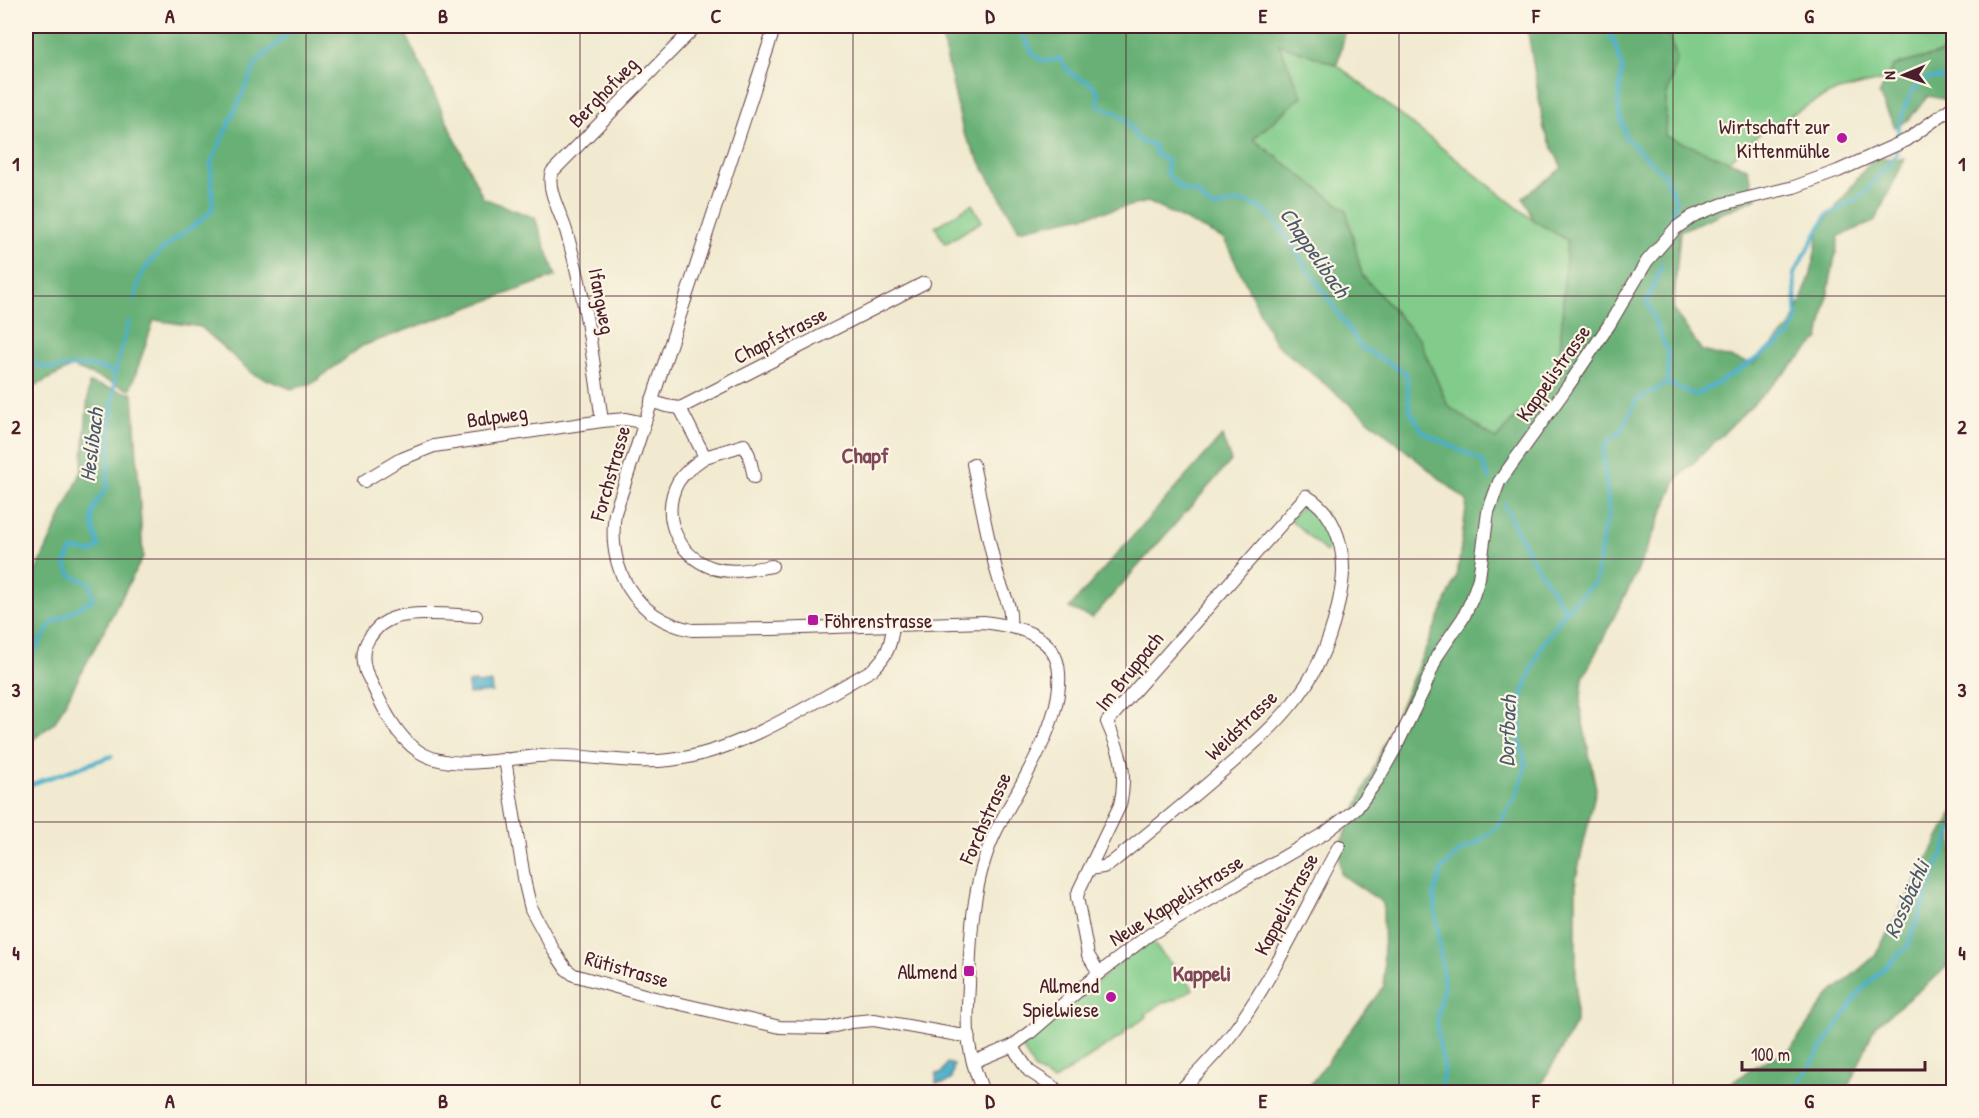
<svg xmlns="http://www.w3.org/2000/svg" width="1979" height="1118" font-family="'Patrick Hand',sans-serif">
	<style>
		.green { fill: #81cc8a; stroke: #66765a; stroke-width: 1.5 }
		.forest { fill: #68b076; stroke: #596850; stroke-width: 1.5 }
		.water { fill: #4bafca; stroke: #4a677a; stroke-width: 1.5 }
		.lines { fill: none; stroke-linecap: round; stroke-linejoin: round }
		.stream { stroke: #4bafca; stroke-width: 4 }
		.street-casing { stroke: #633d44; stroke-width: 14 }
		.street { stroke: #fff; stroke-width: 12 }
		.grid { fill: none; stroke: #4a1f2b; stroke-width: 1.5; stroke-opacity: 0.55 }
		.poi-dot { fill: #b5179e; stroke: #fcf5e5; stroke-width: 2 }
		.labels { text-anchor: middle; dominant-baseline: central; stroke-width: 4.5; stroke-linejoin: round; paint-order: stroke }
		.street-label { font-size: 21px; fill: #4a1f2b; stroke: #fcf5e5 }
		.poi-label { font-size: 21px; fill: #4a1f2b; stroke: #fcf5e5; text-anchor: end }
		.water-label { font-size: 22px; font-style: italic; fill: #4a596b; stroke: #fcf5e5 }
		.neighbourhood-label { font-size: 22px; font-weight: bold; fill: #804758; stroke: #fcf5e5 }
		.neatline { fill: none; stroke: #4a1f2b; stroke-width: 2 }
		.grid-label { font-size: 20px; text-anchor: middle; font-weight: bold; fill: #4a1f2b }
	</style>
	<rect width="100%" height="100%" fill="#fcf5e5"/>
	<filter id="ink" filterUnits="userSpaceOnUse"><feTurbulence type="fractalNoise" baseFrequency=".0167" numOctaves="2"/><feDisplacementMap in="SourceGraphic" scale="12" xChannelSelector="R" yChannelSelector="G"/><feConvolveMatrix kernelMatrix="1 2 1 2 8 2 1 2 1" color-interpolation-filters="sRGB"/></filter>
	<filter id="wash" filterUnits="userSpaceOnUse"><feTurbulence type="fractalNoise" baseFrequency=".008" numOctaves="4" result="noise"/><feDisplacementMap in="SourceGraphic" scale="24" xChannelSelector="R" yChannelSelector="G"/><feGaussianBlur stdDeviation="1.35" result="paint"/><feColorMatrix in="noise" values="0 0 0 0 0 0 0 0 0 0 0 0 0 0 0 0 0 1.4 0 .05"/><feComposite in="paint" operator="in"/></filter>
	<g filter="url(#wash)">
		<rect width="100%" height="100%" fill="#f1ead0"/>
		<g class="green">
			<path d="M 1666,26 L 1953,26 L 1953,50 L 1893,66 L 1887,79 L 1831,93 L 1766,128 L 1728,161 L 1665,136 L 1666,98 L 1677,59 Z"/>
			<path d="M 1278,43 L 1337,65 L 1533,220 L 1567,239 L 1559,368 L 1496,439 L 1448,406 L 1419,339 L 1362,275 L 1346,210 L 1253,139 L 1302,96 Z"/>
			<path d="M 972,204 L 982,221 L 945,244 L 935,227 Z"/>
			<path d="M 1303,505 L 1325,512 L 1334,543 L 1326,552 L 1290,519 Z"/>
			<path d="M 1150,940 L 1182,976 L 1184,975 L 1193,989 L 1176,999 L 1166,1003 L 1165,1001 L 1145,1014 L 1147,1017 L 1124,1031 L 1125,1034 L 1053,1081 L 1034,1069 L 1022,1047 L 1113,968 Z"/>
		</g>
		<g class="forest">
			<path d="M 26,26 L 419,26 L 404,30 L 483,198 L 535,218 L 556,276 L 362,346 L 313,383 L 292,389 L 253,374 L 201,327 L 154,320 L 130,390 L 72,367 L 37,385 L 26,371 Z"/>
			<path d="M 928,26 L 1347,26 L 1337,65 L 1279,44 L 1302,96 L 1253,139 L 1346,210 L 1362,275 L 1419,339 L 1448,406 L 1496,439 L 1559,368 L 1567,240 L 1533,220 L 1523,197 L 1562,168 L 1544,129 L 1527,26 L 1666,26 L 1677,59 L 1666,98 L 1665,136 L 1747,168 L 1757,198 L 1680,231 L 1673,309 L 1702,351 L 1754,364 L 1792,325 L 1811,274 L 1819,230 L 1873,158 L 1905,159 L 1874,222 L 1839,236 L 1819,339 L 1677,479 L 1636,574 L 1583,678 L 1580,708 L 1596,789 L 1576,878 L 1576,1023 L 1537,1092 L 1305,1092 L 1384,986 L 1383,903 L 1341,874 L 1339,848 L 1457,576 L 1467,501 L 1275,343 L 1224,239 L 1148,202 L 1019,230 L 963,132 L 943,41 Z"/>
			<path d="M 1953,50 L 1953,96 L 1948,100 L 1928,96 L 1907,121 L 1895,127 L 1879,95 L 1893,66 Z"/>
			<path d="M 89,383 L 133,394 L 143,557 L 55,722 L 26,745 L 26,593 L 82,471 Z"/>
			<path d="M 1222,436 L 1231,461 L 1092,618 L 1069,608 Z"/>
			<path d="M 1953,812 L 1953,960 L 1938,975 L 1875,1026 L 1847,1092 L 1721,1092 L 1750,1069 L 1791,1049 L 1827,997 L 1875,956 Z"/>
		</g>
		<g class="water">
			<path d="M 476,682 L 477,684 L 491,682 L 492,692 L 469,694 L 468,683 Z"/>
			<path d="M 947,1063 L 954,1065 L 951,1080 L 945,1083 L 936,1083 L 936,1074 L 941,1074 Z"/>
		</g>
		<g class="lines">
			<g class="stream">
				<path d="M 1017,26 C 1030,40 1031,71 1059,58 L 1071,74 L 1092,84 L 1099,93 L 1097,103 C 1103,110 1110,109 1118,114 C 1128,120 1133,131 1139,141 L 1154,145 L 1155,154 L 1167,160 L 1167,174 L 1183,190 L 1197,193 L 1208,205 L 1216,208 C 1239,198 1252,201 1272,216 L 1361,347 L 1406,373 L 1410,411 L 1423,432 L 1482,461 L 1489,479"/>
				<path d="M 1606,26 L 1614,42 L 1622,66 L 1618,106 L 1626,138 L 1664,174 L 1676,200 L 1670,224"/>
				<path d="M 1662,265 L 1647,302 L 1668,353 L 1668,383"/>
				<path d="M 135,299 C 137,291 138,279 143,272 C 160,244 191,232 213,209 L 211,163 L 257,62 L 296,26"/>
				<path d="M 35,364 C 51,372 65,366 82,366 C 94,366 105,368 115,373"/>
				<path d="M 1504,503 C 1520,541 1542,577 1566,610"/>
				<path d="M 26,680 L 28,674 L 32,655 L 51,624 L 93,599 L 91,584 L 71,575 L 65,564 L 72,550 L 82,550 L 91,553 L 99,547 C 90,518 87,513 107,488 L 115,373 L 129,321"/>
				<path d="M 26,786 L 112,756"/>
				<path d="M 1440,1092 L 1444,1068 L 1437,1030 L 1439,1004 L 1444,986 L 1434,896 L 1442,869 L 1463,849 L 1470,848 L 1498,826 L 1517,794 L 1526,765 L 1519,739 L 1522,696 L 1540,648 L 1566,610 L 1596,581 L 1604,530 L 1609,514 L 1603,452 L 1608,441 L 1621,431 L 1636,401 L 1668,383 L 1695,395 L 1732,375 L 1788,337 L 1797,320 L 1794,274 L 1827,215 L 1862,196 L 1896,155 L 1899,125 L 1905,106 L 1912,92 L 1924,79 L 1954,76"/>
				<path d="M 1759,1092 L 1767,1085 L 1794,1090 L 1861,990 L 1907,947 L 1937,867 L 1954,828"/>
			</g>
		</g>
	</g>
	<g filter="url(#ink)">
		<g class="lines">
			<defs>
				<g id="street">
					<path d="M 775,26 L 615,513 C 607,569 634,618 692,630 L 772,629 L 984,622 C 1015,626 1057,634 1059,673 C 1063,723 1017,789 995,833 C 973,879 970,934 969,985 C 968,1006 966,1028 970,1049 C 972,1064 978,1078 983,1092"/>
					<path d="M 651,401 L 666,406 L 680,408 L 924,283"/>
					<path d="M 680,408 L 705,457 C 695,464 685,471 678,482 C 660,515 677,556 713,568 C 732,574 753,569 772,566"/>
					<path d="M 602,421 C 593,358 585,295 567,234 C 563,217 545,188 552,172 L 696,26"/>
					<path d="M 705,457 L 744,445 L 749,455 L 754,477"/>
					<path d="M 973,464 C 981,501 987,539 998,576 C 1003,595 1012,604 1010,625"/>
					<path d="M 364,481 L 399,460 L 434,446 L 602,421 L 626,419 L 644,423"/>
					<path d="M 476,616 C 454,615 405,610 387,621 C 381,624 374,631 370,637 C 362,648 362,660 366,672 C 380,700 392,733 418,751 C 448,772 503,759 538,756 C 582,753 626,765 670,760 C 740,752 811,704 872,670 C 887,656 891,646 893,625"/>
					<path d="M 505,759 L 525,884 L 531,909 L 554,951 L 566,969 L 574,975 L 651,997 L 780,1027 L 827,1028 L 851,1022 L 874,1020 L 958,1035 L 969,1035"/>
					<path d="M 1089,869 L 1103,867 L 1110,864 C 1149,833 1188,801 1226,768 C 1249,748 1273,728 1292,704 C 1314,678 1329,643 1337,610 C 1341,592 1345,574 1342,555 C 1339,531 1328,508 1306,496 L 1107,722 C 1120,752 1128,772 1120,805 L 1079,890 L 1077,897 L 1088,955 L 1099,973"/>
					<path d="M 1012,1046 L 1029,1071 L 1061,1092"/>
					<path d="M 973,1062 L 1012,1046 L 1031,1032 L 1099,973 L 1149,935 L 1325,833 L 1356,809 L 1378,779 L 1395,749 L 1424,689 L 1437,656 L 1463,618 L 1472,599 L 1479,578 L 1488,512 L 1499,482 L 1568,386 L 1609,325 L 1647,261 L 1676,228 L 1693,216 L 1723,204 L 1794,187 L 1838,171 L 1907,140 L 1954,106"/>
					<path d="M 1179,1092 C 1199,1071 1220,1051 1237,1027 C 1277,971 1306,906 1339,846"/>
				</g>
			</defs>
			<use href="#street" class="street-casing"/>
			<use href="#street" class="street"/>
		</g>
	</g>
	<path class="grid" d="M 306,26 L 306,1092M 580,26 L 580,1092M 853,26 L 853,1092M 1126,26 L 1126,1092M 1399,26 L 1399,1092M 1673,26 L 1673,1092M 26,296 L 1954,296M 26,559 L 1954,559M 26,822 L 1954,822"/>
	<g class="poi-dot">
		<circle cx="1842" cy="138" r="6"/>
		<rect x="807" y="614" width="12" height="12" rx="3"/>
		<rect x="963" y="965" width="12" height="12" rx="3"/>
		<circle cx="1111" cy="997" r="6"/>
	</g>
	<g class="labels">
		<g class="street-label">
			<text transform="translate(603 92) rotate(-46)">Berghofweg</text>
			<text transform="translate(602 301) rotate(79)">Ifangweg</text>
			<text transform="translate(780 335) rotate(-27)">Chapfstrasse</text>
			<text transform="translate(1553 373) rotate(-55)">Kappelistrasse</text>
			<text transform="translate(497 416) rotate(-8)">Balpweg</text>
			<text transform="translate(610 473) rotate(-74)">Forchstrasse</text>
			<text transform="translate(1129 671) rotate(-51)">Im Bruppach</text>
			<text transform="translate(1241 725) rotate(-44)">Weidstrasse</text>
			<text transform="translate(985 818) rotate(-66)">Forchstrasse</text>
			<text transform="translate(1176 900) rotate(-32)">Neue Kappelistrasse</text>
			<text transform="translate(1286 904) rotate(-62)">Kappelistrasse</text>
			<text transform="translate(627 969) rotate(16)">Rütistrasse</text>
		</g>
		<g class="poi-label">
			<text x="1830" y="126">Wirtschaft zur<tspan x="1830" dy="24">Kittenmühle</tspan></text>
			<text x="825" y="620" text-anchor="start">Föhrenstrasse</text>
			<text x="957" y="971">Allmend</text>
			<text x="1099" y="985">Allmend<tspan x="1099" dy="24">Spielwiese</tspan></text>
		</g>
		<g class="water-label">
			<text transform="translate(1315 252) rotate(55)">Chappelibach</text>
			<text transform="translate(91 445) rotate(-83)">Heslibach</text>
			<text transform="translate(1507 731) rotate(-88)">Dorfbach</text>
			<text transform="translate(1906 899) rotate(-66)">Rossbächli</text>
		</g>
		<g class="neighbourhood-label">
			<text x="865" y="455">Chapf</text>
			<text x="1202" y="973">Kappeli</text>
		</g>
	</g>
	<rect width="1979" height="1118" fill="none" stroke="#fcf5e5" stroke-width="66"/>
	<g transform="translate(1904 75) rotate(268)" stroke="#fcf5e5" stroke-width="4.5" paint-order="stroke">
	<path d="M0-4.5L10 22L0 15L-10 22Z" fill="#4a1f2b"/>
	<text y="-9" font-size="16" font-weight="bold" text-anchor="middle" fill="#4a1f2b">N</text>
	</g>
	<path d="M1742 1061v9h183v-9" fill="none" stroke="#4a1f2b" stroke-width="3"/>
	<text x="1751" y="1061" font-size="18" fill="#4a1f2b" stroke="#fcf5e5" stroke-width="4.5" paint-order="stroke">100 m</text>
	<rect x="33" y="33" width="1913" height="1052" class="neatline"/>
	<g class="grid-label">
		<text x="170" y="23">A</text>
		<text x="443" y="23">B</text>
		<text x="716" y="23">C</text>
		<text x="990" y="23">D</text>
		<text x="1263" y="23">E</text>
		<text x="1536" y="23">F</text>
		<text x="1809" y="23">G</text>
		<text x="16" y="171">1</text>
		<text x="1962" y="171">1</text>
		<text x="16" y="434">2</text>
		<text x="1962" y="434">2</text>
		<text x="16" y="697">3</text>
		<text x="1962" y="697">3</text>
		<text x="16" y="960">4</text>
		<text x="1962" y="960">4</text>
		<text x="170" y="1108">A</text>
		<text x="443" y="1108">B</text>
		<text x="716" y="1108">C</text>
		<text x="990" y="1108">D</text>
		<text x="1263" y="1108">E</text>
		<text x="1536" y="1108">F</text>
		<text x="1809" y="1108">G</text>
	</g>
</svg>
